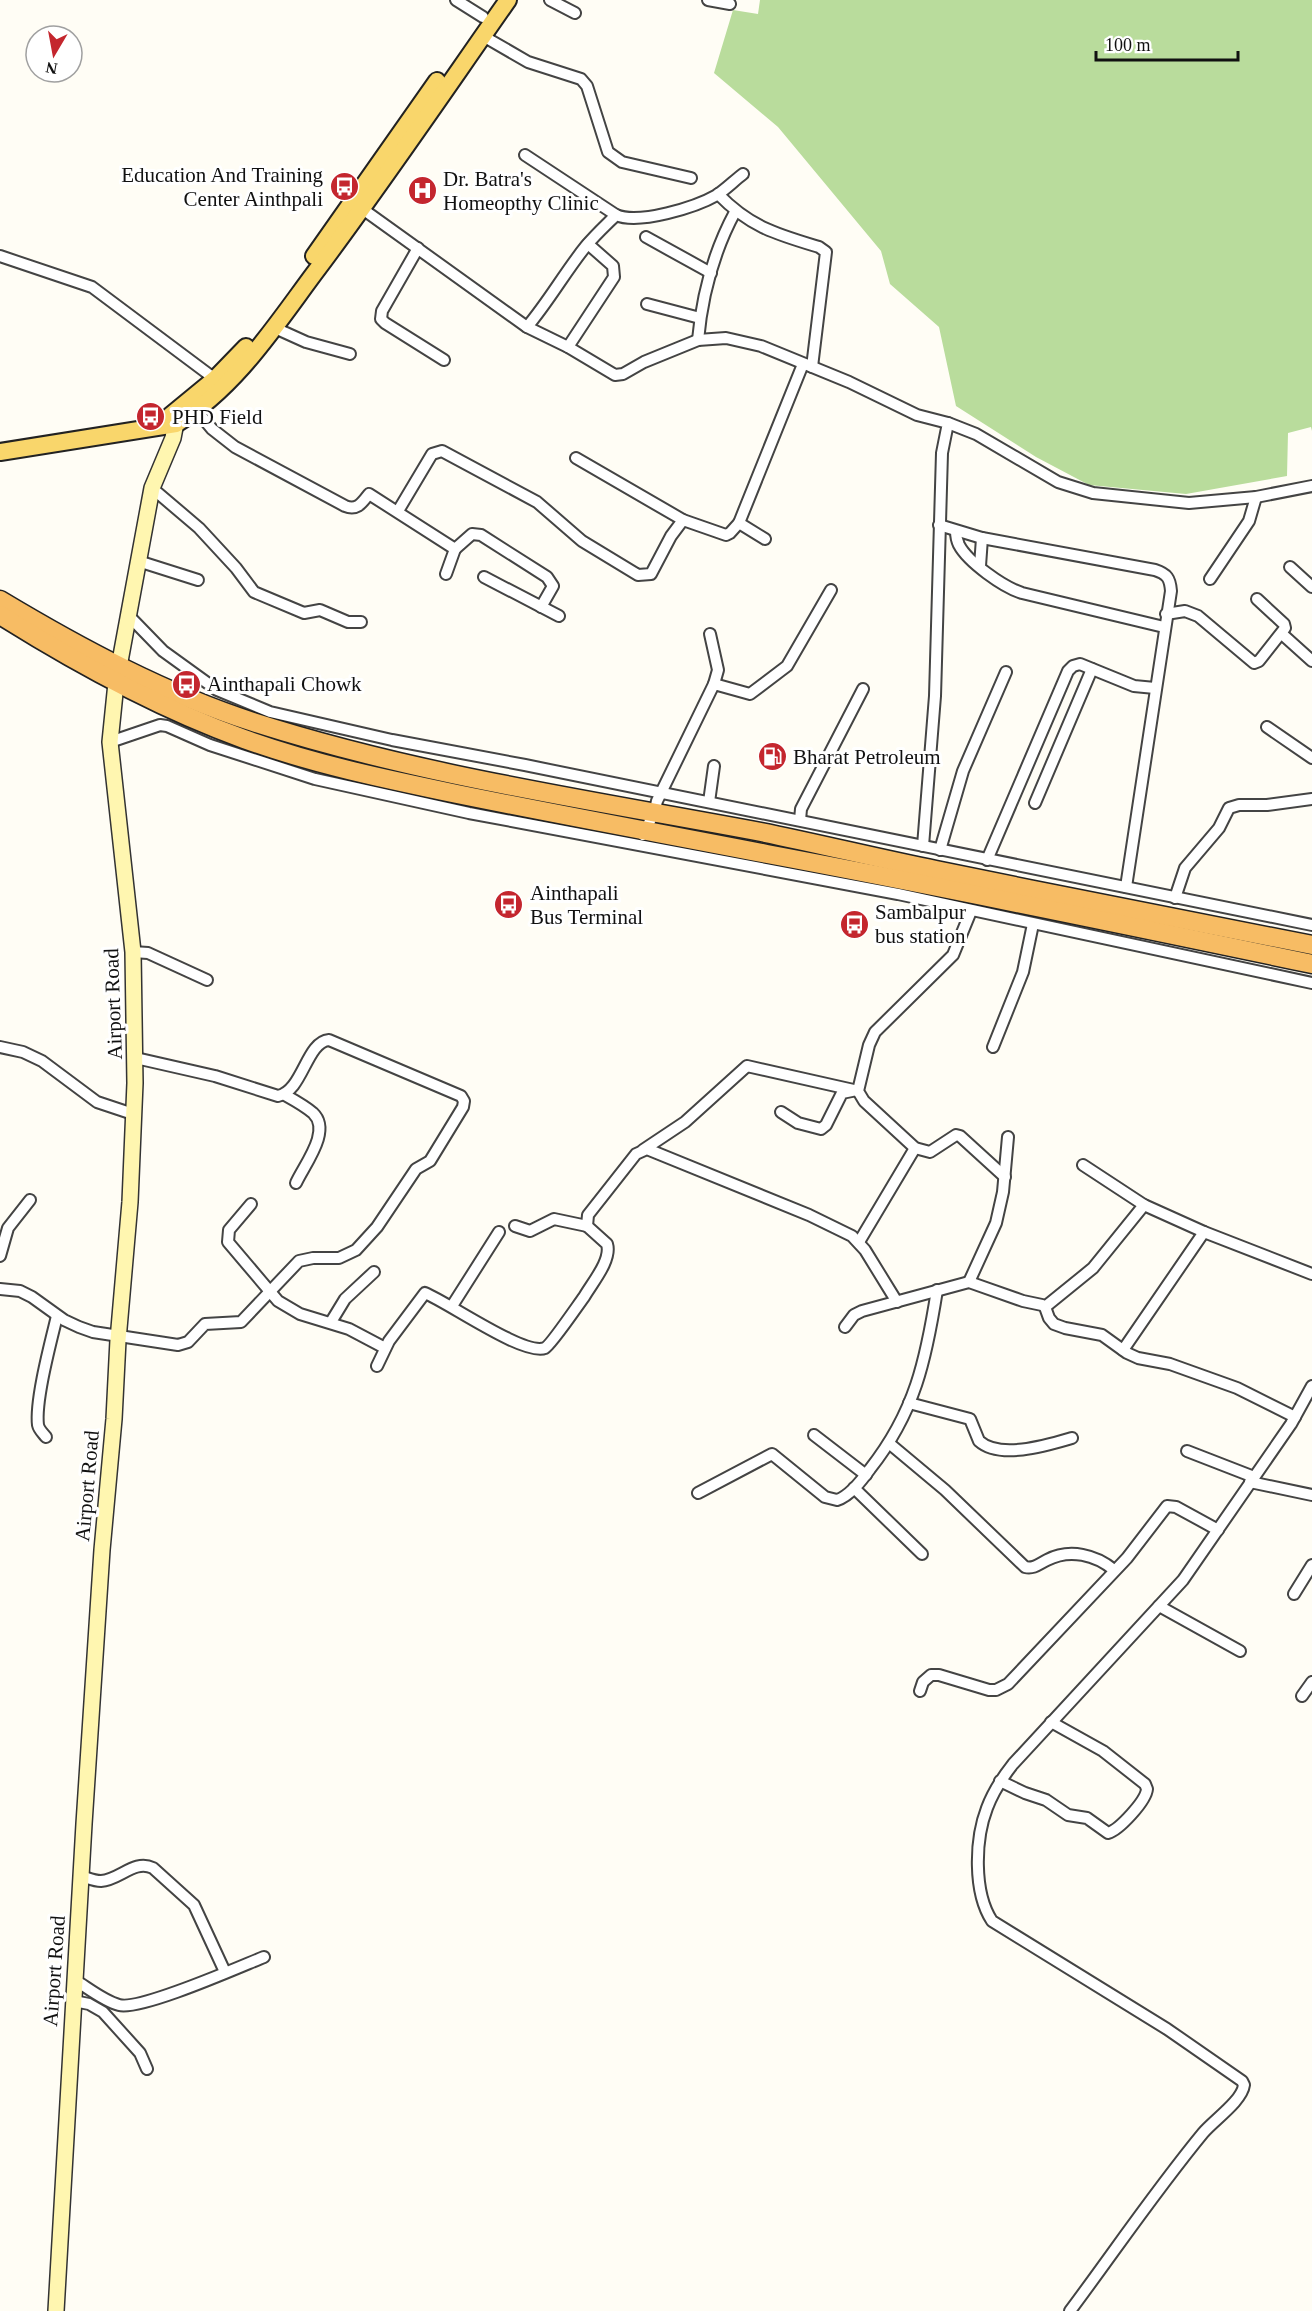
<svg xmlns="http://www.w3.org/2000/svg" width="1312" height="2311" font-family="'Times New Roman',serif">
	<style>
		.forest { fill: #b9dc9c }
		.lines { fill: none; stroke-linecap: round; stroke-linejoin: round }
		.minor-casing { stroke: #444; stroke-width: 14 }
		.secondary-casing { stroke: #333; stroke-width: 18 }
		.primary-casing { stroke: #222; stroke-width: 20 }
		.trunk-casing { stroke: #222; stroke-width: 21 }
		.minor { stroke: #fff; stroke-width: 10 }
		.secondary { stroke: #fff6b0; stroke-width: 15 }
		.primary { stroke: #f9d66b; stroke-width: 16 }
		.trunk { stroke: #f7bc64; stroke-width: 18 }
		.labels { text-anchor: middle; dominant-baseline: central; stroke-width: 6; stroke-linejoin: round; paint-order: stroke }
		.poi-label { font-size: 21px; fill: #111; stroke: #fff; text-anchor: start }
		.street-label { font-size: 21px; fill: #111; stroke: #fff }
	</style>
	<rect width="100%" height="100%" fill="#fffdf5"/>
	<path class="forest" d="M 760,0 L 1312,0 L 1312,431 L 1311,427 L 1288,433 L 1287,476 L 1186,494 L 1089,485 L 1036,457 L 956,406 L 939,327 L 890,284 L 881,251 L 778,127 L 714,73 L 733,10 L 758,14 Z"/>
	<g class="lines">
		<defs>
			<g id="minor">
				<path d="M 456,0 L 483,17"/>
				<path d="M 550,0 L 575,13"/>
				<path d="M 708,0 L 730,4"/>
				<path d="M 483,36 L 528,62 L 581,79 L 587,86 L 608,152 L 622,162 L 691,178"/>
				<path d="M 525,155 L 616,215"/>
				<path d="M 718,194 C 750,227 776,234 819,247 L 826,252 L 812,367"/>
				<path d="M 357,205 L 527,327 L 568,347 L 615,375 L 623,374 L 644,362 L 698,340 L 726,338 L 761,346 L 849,382 L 917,415 L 948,423 L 942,453 L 935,696 L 923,846"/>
				<path d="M 646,237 L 711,273"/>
				<path d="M 418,248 L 382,311 L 381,319 L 385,323 L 444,360"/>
				<path d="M 0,256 L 92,287 L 215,379"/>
				<path d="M 647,304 L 700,318"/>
				<path d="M 527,327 C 549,301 565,272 586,246 C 595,235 606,225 616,215 C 639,225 696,207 717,195 C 726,189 735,180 743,174"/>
				<path d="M 275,328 L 306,342 L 350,354"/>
				<path d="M 698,340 C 702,296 714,251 735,212"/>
				<path d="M 568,347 L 614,277 L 613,266 L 588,244"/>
				<path d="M 197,411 L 212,429 L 235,447 L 345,506 C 357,511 362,503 369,494 L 455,549 L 446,574"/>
				<path d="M 948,423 L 976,434 L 1058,482 L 1093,493 L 1189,503 L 1256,497 L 1312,486"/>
				<path d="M 576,458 L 683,520"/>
				<path d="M 152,488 L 199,528 L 236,568 L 254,592 L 304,613 L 320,610 L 348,622 L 361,622"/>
				<path d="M 398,511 L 432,454 L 442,451 L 537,502 L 582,541 L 638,575 L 651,574 L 671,536 L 683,520 L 726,535 L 730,533 L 739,523"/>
				<path d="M 939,525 L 982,538 L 1155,570 C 1167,574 1170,578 1171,591 L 1126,887"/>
				<path d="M 956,531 C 956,536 957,541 959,545 C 968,562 1003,587 1022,593 L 1164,627"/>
				<path d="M 765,539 L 739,523 L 803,364"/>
				<path d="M 455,549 L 472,534 L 481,535 L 547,577 L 553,586 L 541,607"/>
				<path d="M 138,561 L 198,580"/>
				<path d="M 980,566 L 982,538"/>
				<path d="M 1290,567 L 1312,587"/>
				<path d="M 484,577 L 559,616"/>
				<path d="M 1210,579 L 1249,521 L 1256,497"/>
				<path d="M 1166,614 L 1185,611 L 1198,616 L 1254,663 L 1259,661 L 1285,628 L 1284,624 L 1257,599"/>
				<path d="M 129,616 L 163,651 L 217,690 L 270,712 L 392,740 L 525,765 L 1312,925"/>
				<path d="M 710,634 L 718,670 L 714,684"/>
				<path d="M 1282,634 L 1312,661"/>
				<path d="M 1267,727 L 1312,758"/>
				<path d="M 110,742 L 160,725 L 167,726 L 210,745 L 315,779 L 469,813 L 898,894 L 1312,983"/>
				<path d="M 709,802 L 714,766"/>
				<path d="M 1035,803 L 1092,669"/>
				<path d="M 800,820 L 801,809 L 863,689"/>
				<path d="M 643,835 L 654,813 L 657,801 L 714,684 L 750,694 L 787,666 L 831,590"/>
				<path d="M 940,850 L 963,771 L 1006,672"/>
				<path d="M 987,860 L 1068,671 L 1073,666 L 1080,664 L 1134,686 L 1155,688"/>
				<path d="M 1175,898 L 1185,868 L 1219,828 L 1229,808 L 1239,805 L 1267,805 L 1312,799"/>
				<path d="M 971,911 L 953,955 L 875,1032 L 869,1045 L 858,1091 L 864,1101 L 915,1148 L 930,1152 L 956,1135 L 960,1136 L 1005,1177"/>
				<path d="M 133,952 L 148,953 L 207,980"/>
				<path d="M 0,1047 L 23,1052 L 42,1061 L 97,1102 L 133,1114"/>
				<path d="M 993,1047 L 1023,972 L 1033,924"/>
				<path d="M 285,1095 C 294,1100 305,1106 313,1113 C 332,1131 304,1165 296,1183"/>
				<path d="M 781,1112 L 798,1123 L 821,1129 L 826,1125 L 842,1093 L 852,1091"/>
				<path d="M 643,1150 L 685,1122 L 747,1066 L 858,1091"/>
				<path d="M 1083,1165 L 1144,1205 L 1204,1232 L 1312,1274"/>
				<path d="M 251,1204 L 229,1230 L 228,1242 L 278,1301 L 300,1314 L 349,1329 L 385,1348"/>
				<path d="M 515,1226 L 530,1231 L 554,1219 L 587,1226"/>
				<path d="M 859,1242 L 915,1148"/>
				<path d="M 0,1256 L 8,1228 L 30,1200"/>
				<path d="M 969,1282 L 996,1223 L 1003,1192 L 1008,1137"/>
				<path d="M 0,1289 L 20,1291 L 32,1297 L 64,1320 L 79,1327 L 93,1332 L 178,1345 L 188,1342 L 205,1324 L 241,1322 L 299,1261 L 313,1258 L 339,1258 L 356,1250 L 377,1227 L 416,1169 L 430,1161 L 463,1107 L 464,1101 L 461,1096 L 329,1040 C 306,1042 303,1091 278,1096 L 215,1076 L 136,1058"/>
				<path d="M 452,1306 L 499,1232"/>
				<path d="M 1045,1307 L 1093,1268 L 1144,1205"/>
				<path d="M 331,1322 L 345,1299 L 374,1272"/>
				<path d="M 845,1327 L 854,1315 L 862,1311 L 969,1282 L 1023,1301 L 1042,1305 L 1045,1307 L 1049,1318 L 1054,1324 L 1065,1328 L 1102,1335 L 1127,1353 L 1138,1358 L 1170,1364 L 1237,1388 L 1295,1417"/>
				<path d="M 1123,1350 L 1204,1232"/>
				<path d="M 377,1366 L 389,1341 L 425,1293 C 449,1303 524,1356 545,1348 C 551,1345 578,1305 584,1297 C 592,1283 612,1260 607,1244 L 587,1226 L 588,1215 L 636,1154 L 647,1149 L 809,1215 L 852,1236 L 865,1250 L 897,1302"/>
				<path d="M 909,1403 L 970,1419 L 979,1441 C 1000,1460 1048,1445 1072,1438"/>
				<path d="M 814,1435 L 866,1475"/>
				<path d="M 46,1437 C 43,1433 39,1430 38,1425 C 35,1400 51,1341 57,1316"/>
				<path d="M 890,1444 L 945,1490 L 1025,1567 C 1034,1569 1039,1564 1047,1560 C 1070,1548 1096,1555 1114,1570"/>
				<path d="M 1187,1451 L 1254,1477"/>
				<path d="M 1250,1482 L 1312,1495"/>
				<path d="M 854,1488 L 922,1554"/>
				<path d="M 698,1493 L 772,1454 L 825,1497 L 837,1500 C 850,1496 862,1480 870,1469 C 915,1412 926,1360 937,1290"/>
				<path d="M 1294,1594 L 1312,1565"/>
				<path d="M 1159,1606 L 1240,1651"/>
				<path d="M 920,1691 L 923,1682 L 931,1675 L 939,1675 L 989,1690 L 996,1690 L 1008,1684 L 1127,1558 L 1167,1506 L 1176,1507 L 1218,1530"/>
				<path d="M 1302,1696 L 1312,1682"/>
				<path d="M 1000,1781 L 1025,1793 L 1046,1800 L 1068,1815 L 1087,1818 L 1108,1833 C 1119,1830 1146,1801 1147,1789 L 1145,1784 L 1103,1751 L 1051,1722"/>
				<path d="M 81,1876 C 88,1878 94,1881 101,1881 C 120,1880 134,1859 153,1868 L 194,1905 L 225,1972"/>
				<path d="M 75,1980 C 88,1988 104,2001 119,2005 C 140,2011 239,1967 264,1957"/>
				<path d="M 74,2001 L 89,2004 L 103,2012 L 140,2053 L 147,2069"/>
				<path d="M 1070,2311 C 1114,2252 1156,2190 1203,2133 C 1214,2120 1242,2101 1244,2085 L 1242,2081 L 1167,2029 L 992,1921 C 973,1892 975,1839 987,1808 C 993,1792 1002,1778 1013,1764 L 1183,1580 L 1291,1424 L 1312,1386"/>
			</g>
			<path id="secondary" d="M 56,2311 L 84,1824 L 102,1550 L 114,1419 L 118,1340 L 130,1202 L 135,1083 L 133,952 L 110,742 L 116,683 L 152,488 L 173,438 L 178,412"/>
			<g id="primary">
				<path d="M 314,256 L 437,81"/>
				<path d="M 170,416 L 215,379 L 246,347"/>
				<path d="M 0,452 L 176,424 C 238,386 276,324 319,267 C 384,180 445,90 508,0"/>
			</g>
			<g id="trunk">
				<path d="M 0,600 C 80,648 164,693 253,722 C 418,775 591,800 761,832 C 820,844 877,858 936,870 C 1061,896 1186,920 1312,945"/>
				<path d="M 0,615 C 78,664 158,708 244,739 C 313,764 385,779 457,794 C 560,815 664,834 767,854 C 949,888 1131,926 1312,964"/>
			</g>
		</defs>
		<use href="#minor" class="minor-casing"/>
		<use href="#secondary" class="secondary-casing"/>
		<use href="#primary" class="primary-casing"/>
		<use href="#trunk" class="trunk-casing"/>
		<use href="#minor" class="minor"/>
		<use href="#secondary" class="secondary"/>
		<use href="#primary" class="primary"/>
		<use href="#trunk" class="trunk"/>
	</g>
	<defs>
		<symbol id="bus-disc" viewBox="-11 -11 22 22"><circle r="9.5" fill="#c4262e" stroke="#fff"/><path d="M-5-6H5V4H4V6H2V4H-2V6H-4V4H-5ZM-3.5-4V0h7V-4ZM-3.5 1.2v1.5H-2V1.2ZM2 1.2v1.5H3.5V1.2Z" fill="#fff"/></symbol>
		<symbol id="hospital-disc" viewBox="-11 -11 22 22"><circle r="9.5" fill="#c4262e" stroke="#fff"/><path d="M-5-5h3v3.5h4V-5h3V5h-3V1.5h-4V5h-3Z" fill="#fff"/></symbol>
		<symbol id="fuel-disc" viewBox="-11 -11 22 22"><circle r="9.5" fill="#c4262e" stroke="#fff"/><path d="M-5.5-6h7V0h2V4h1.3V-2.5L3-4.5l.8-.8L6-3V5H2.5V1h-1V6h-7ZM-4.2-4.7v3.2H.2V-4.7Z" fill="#fff"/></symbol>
	</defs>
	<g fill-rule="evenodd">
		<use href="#bus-disc" x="328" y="170" width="33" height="33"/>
		<use href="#hospital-disc" x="406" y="174" width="33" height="33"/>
		<use href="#bus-disc" x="134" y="400" width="33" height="33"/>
		<use href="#bus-disc" x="170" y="668" width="33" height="33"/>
		<use href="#fuel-disc" x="756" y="740" width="33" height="33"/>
		<use href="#bus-disc" x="492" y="888" width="33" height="33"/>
		<use href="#bus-disc" x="838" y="908" width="33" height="33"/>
	</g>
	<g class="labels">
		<g class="poi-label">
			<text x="323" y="175" text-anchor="end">Education And Training<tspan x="323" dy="24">Center Ainthpali</tspan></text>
			<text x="443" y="179">Dr. Batra's<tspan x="443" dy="24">Homeopthy Clinic</tspan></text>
			<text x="172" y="417">PHD Field</text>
			<text x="207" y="684">Ainthapali Chowk</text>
			<text x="793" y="757">Bharat Petroleum</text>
			<text x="530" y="893">Ainthapali<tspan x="530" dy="24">Bus Terminal</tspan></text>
			<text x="875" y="912">Sambalpur<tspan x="875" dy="24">bus station</tspan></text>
		</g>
		<g class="street-label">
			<text transform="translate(113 1004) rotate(-92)">Airport Road</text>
			<text transform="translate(87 1486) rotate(-85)">Airport Road</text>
			<text transform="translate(54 1971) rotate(-86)">Airport Road</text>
		</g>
	</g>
	<g transform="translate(54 54) rotate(190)"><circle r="28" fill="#ffffff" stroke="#a0a0a0" stroke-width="1.5"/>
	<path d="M0-4.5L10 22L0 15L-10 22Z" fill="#c4262e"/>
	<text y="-9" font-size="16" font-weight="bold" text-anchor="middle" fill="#111111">N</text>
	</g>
	<path d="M1096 51v9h142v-9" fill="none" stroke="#111111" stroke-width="3"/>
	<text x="1105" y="51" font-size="18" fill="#111111" stroke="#ffffff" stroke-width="4.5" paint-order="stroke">100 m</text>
</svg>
